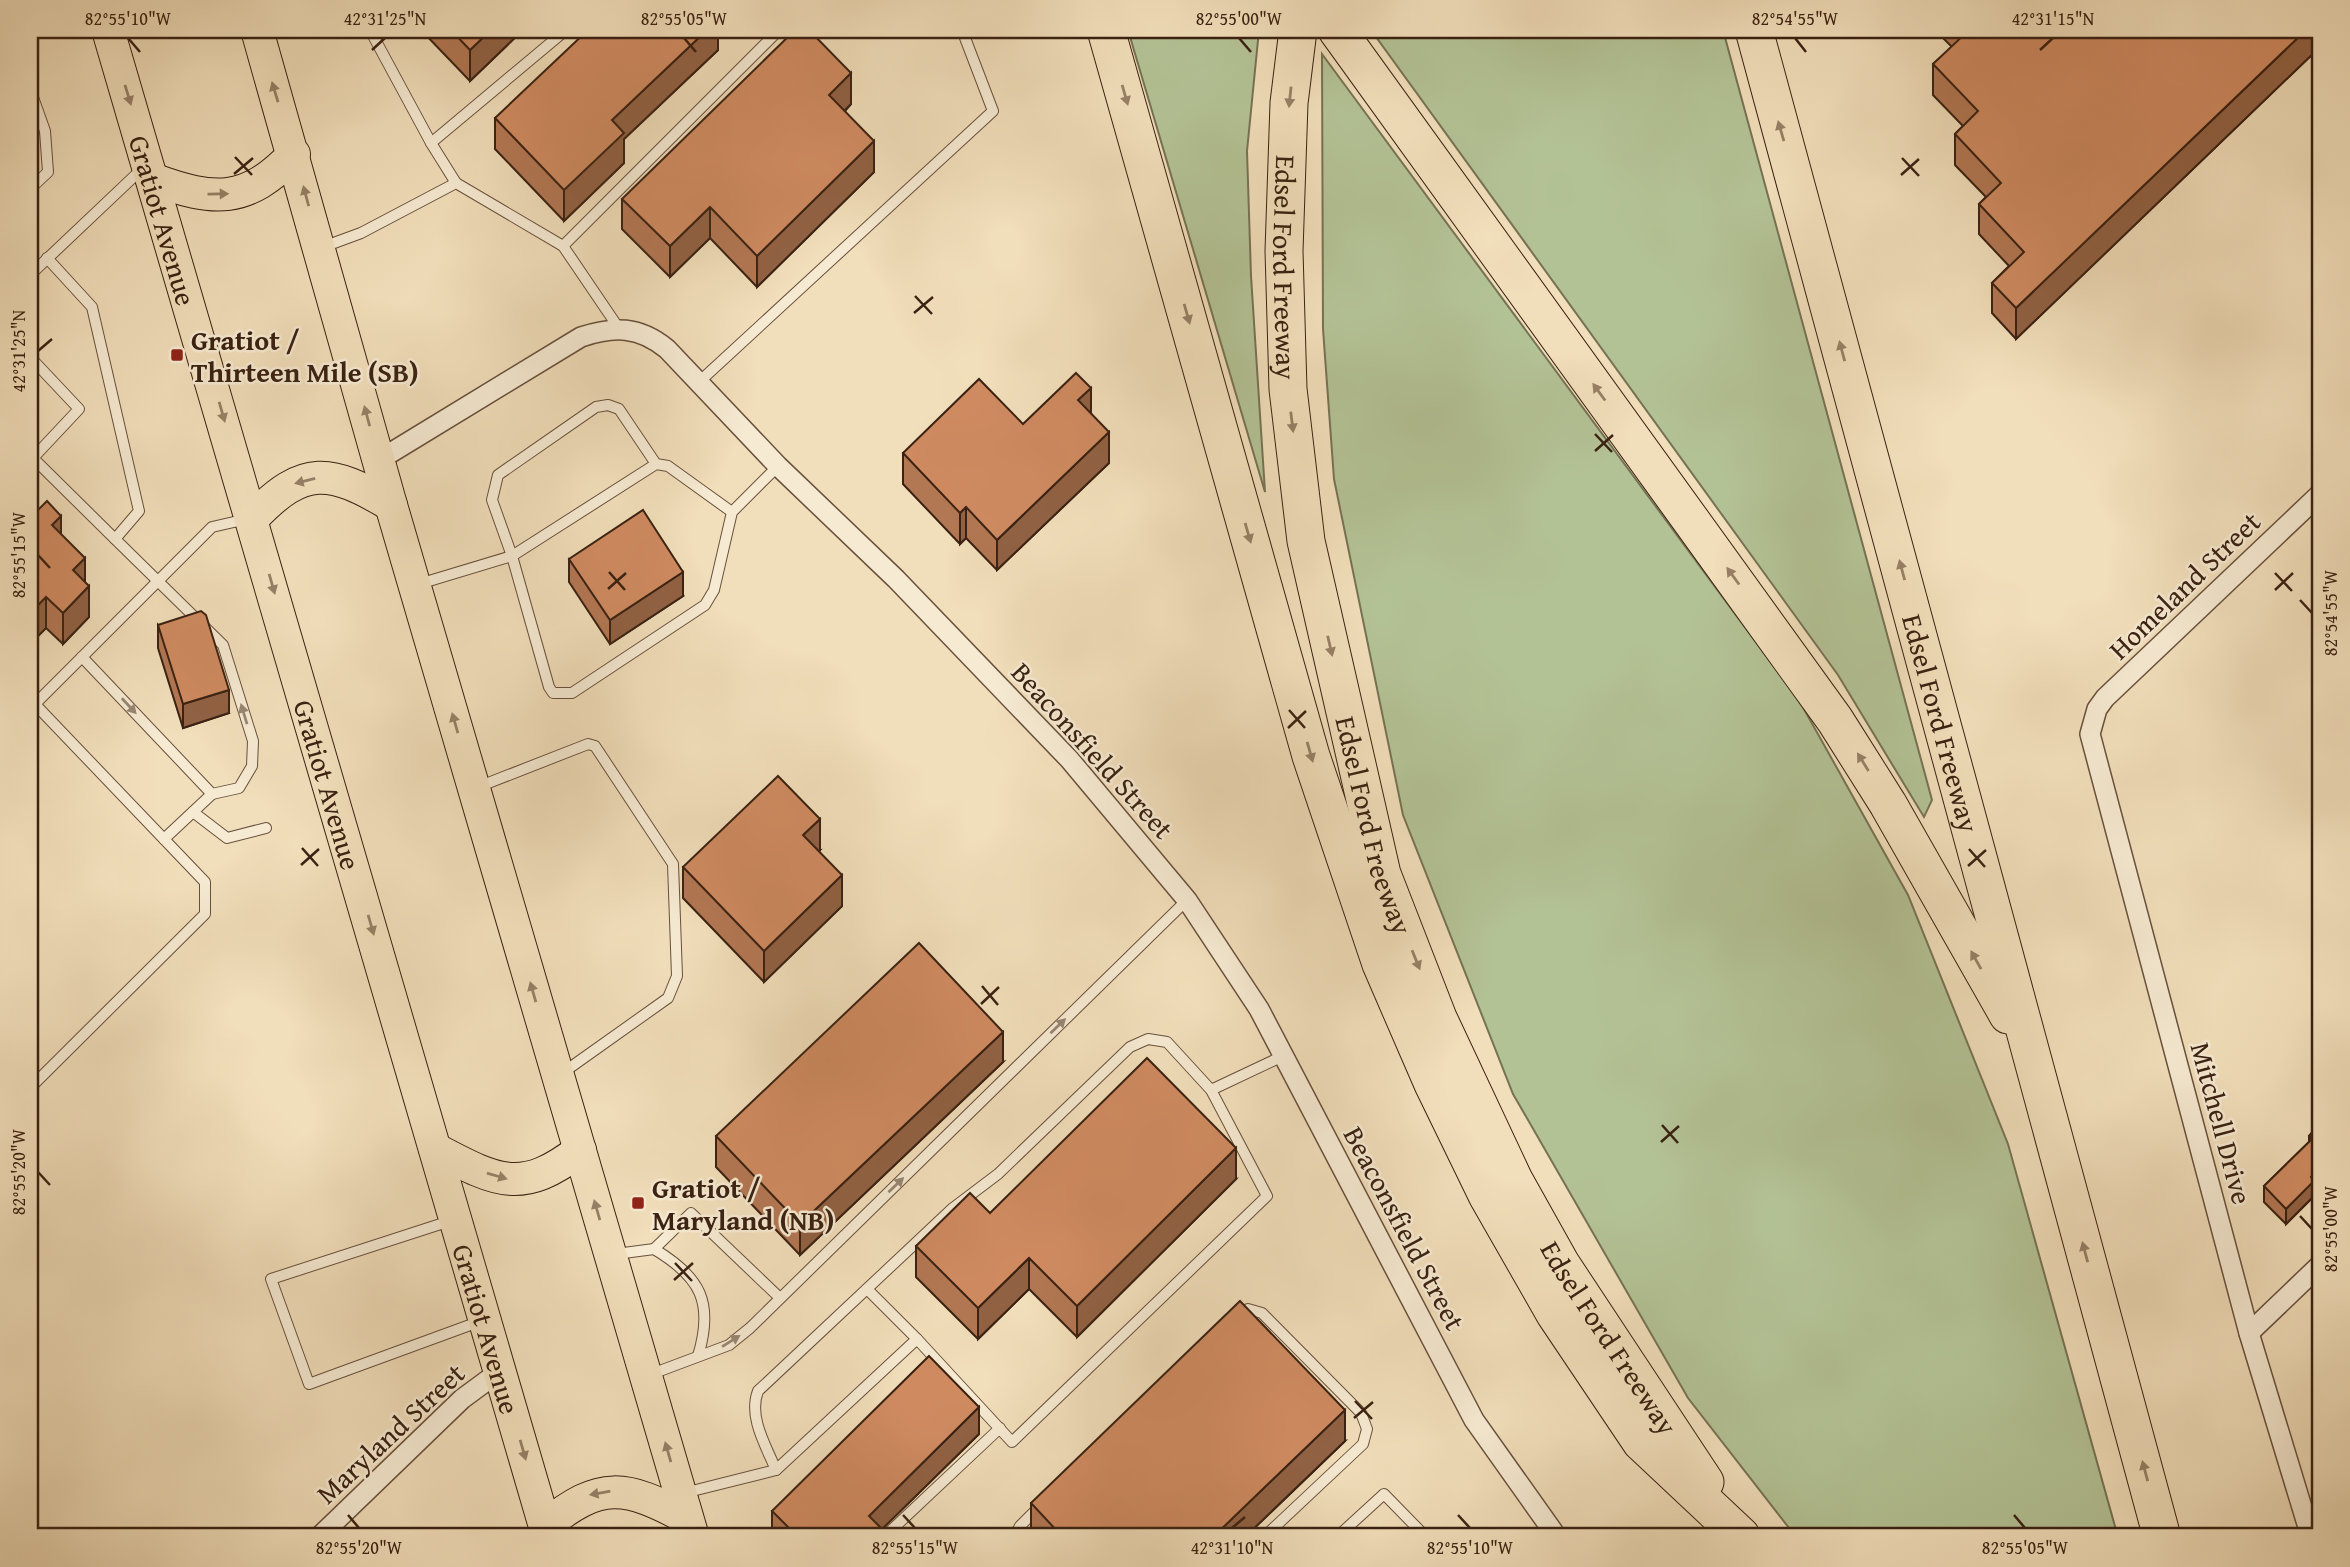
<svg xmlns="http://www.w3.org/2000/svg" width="2350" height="1567" font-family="'Gentium Book Plus',serif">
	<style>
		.green { fill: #b3c295; stroke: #767254; stroke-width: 2 }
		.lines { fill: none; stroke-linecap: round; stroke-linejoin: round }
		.lane-casing { stroke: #68503c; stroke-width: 12 }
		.street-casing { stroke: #68503c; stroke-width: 22 }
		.primary-casing { stroke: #3a2112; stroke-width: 34 }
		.highway-casing { stroke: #3a2112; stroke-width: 39 }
		.lane { stroke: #f6ead2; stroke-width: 10 }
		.street { stroke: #f6ead2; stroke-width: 19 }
		.primary { stroke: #f1deba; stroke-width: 32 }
		.highway { stroke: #f1deba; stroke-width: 37 }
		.wall { fill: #b27753; stroke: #3a2112; stroke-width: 2 }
		.shaded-wall { fill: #916143; stroke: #3a2112; stroke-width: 2 }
		.building { fill: #cf8a60; stroke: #3a2112; stroke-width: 2 }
		.oneway { fill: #968066 }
		.oneway2 { fill: #988672 }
		.ticks { fill: none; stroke: #3a2112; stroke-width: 2.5 }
		.poi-dot { fill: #8f2418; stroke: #f6ead2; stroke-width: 2.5 }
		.labels { text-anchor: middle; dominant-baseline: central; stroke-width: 5; stroke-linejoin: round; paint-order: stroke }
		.street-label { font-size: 28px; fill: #3a2112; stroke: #f6ead2 }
		.poi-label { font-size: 28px; font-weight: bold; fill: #3a2112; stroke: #f6ead2; text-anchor: start }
		.neatline { fill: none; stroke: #3a2112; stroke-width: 2.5 }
		.ticks-label { font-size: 18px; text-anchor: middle; fill: #3a2112 }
	</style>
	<rect width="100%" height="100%" fill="#f1deba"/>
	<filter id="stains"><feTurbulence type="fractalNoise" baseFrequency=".00286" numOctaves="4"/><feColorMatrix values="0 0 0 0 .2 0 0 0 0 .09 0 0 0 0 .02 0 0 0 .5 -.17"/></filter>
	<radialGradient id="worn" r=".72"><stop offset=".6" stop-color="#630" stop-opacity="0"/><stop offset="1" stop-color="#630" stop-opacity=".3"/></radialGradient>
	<g class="green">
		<path d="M 1128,30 L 1259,30 L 1247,151 L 1251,276 L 1265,492 Z"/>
		<path d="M 1371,30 L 1723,30 L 1932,800 L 1924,817 L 1838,675 Z"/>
		<path d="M 1322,54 L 1800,702 L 1908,895 L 2008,1144 L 2118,1537 L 1796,1537 L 1688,1398 L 1513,1094 L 1403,815 L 1334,479 L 1323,329 Z"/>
	</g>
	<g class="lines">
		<defs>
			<g id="lane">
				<path d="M 370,30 L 431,143 L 456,183"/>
				<path d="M 30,89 L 45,131 L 48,172 L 30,189"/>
				<path d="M 431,143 L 566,30"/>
				<path d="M 563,246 L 779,30"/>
				<path d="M 323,247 L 361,233 L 456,183 L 563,246 L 618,327"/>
				<path d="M 30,275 L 144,167"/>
				<path d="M 30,357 L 79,409 L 33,458 L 115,539 L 139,511 L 92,307 L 47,258"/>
				<path d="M 699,382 L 993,111 L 962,30"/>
				<path d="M 656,464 L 619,409 L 608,405 L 596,407 L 498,475 L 492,500 L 512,556 L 656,464 L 668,466 L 732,512"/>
				<path d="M 419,584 L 512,556 L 549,687 L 553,693 L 572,693 L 705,605 L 714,590 L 732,512 L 778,466"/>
				<path d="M 82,657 L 212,794 L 239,788 L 252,766 L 253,741 L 223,645 L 115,539"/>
				<path d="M 30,699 L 205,882 L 205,914 L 30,1088"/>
				<path d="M 35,704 L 212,527 L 247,519"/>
				<path d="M 478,787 L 588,744 L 595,746 L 673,864 L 677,976 L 668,998 L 561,1074"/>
				<path d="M 193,812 L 227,838 L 266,828"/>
				<path d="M 164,839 L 212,794"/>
				<path d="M 1211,1090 L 1267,1196 L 1012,1442 L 917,1339 L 776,1470 C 766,1446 748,1417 758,1391 L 953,1208 L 998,1174 L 1130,1047 L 1148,1039 L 1167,1042 L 1211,1090 L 1283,1056"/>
				<path d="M 453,1220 L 271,1279 L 309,1384 L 481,1321"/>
				<path d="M 654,1249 C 701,1277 714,1303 698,1356"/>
				<path d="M 616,1254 L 654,1249 L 691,1213 L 780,1298"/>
				<path d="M 867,1289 L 917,1339"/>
				<path d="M 1238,1315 L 1248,1309 L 1262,1313 L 1361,1413 L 1367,1429 L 1363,1444 L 1264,1537"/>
				<path d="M 649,1375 L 729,1345 L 750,1328 L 1187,900"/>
				<path d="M 684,1493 L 776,1470"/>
				<path d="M 884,1537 L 1000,1428"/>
				<path d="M 1014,1537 L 1020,1526 L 1039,1507"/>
				<path d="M 1337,1537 L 1384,1494 L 1426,1537"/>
			</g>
			<g id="street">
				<path d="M 379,460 L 581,337 C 614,326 639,326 667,349 L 778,466 L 896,579 L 1069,759 L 1187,900 L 1259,1009 L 1474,1420 L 1557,1537"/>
				<path d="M 2249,1333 L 2320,1265"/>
				<path d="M 319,1537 L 462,1399 L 500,1371"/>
				<path d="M 2311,1537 L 2249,1333 L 2090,734 L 2097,709 L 2105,698 L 2320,494"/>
			</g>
			<g id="primary">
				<path id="s1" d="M 108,30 L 548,1537"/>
				<path d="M 257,30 L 391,505 L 693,1537"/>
				<path d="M 152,179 C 215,202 246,204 294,154"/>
				<path d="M 253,518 C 304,464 330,469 391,505"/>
				<path d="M 435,1149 C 496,1181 521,1196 580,1150"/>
				<path d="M 545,1526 C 601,1480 625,1485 687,1518"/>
			</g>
			<g id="highway">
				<path d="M 1106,30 L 1311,756 L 1381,964 L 1433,1084 L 1487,1195 L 1555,1314 L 1641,1442 L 1741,1536"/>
				<path id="s2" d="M 1298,30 L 1289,103 L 1284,251 L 1288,389 L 1306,541 L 1382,874 L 1438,1018 L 1514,1180 L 1561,1264 L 1705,1482"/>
				<path d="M 1337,30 L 1835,720 L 1888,804 L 2008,1015"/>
				<path id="s3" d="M 1754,30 L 2162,1537"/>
			</g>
		</defs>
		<use href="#lane" class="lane-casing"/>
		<use href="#street" class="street-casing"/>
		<use href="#primary" class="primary-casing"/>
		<use href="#highway" class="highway-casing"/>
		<use href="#lane" class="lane"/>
		<use href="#street" class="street"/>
		<use href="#primary" class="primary"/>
		<use href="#highway" class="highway"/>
	</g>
	<g class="wall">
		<path d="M 421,30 L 523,30 L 470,81 Z"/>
		<path d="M 718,30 L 718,50 L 624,139 L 624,163 L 564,221 L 495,149 L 495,118 Z"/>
		<path d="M 1935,30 L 2320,30 L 2320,47 L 2016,339 L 1992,313 L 1992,283 L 2009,266 L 1979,234 L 1979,204 L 1986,197 L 1955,165 L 1955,134 L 1963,126 L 1933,95 L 1933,64 L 1952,47 Z"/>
		<path d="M 851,104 L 845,111 L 874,172 L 757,287 L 710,238 L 670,277 L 622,229 L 622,199 Z"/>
		<path d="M 1091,413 L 1109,463 L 997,570 L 966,538 L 960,544 L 903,484 L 903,453 L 1023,424 Z"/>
		<path d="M 61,535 L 85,582 L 89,617 L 63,644 L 46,628 L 30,644 Z"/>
		<path d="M 569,559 L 683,596 L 610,644 L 569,582 Z"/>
		<path d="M 158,625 L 229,713 L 183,728 L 158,648 Z"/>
		<path d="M 820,850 L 819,851 L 842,906 L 764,982 L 683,898 L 683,867 Z"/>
		<path d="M 1003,1062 L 800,1255 L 716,1167 L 716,1136 Z"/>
		<path d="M 2320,1124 L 2320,1184 L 2314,1190 L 2314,1196 L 2286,1224 L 2264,1202 L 2264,1186 L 2309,1142 L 2309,1136 Z"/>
		<path d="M 1236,1179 L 1077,1337 L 1029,1289 L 978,1339 L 916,1277 L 916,1246 L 990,1213 Z"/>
		<path d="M 979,1434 L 882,1529 L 890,1537 L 772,1537 L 772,1511 Z"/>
		<path d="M 1345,1441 L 1245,1537 L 1034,1537 L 1031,1534 L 1031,1503 Z"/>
	</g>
	<g class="shaded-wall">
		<path d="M 491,30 L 523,30 L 470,81 L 470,50 Z"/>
		<path d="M 707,30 L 718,30 L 718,50 L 624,139 L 624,163 L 564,221 L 564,190 L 612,120 Z"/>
		<path d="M 2306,30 L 2320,30 L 2320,47 L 2016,339 L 2016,308 Z"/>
		<path d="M 851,73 L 851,104 L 829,126 L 829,95 Z"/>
		<path d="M 874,141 L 874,172 L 757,287 L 757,256 Z"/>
		<path d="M 710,207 L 710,238 L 670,277 L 670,246 Z"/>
		<path d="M 31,365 L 31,395 L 30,397 L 30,366 Z"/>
		<path d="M 1091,388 L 1091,419 L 1078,400 Z"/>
		<path d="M 1109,432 L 1109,463 L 997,570 L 997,540 Z"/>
		<path d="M 966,507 L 966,538 L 960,544 L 960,513 Z"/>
		<path d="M 61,516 L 61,547 L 52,525 Z"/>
		<path d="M 85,558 L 85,589 L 73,570 Z"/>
		<path d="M 683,572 L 683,596 L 610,644 L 610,620 Z"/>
		<path d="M 89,586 L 89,617 L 63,644 L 63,613 Z"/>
		<path d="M 46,597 L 46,628 L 30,644 L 30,613 Z"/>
		<path d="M 229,690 L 229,713 L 183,728 L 183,704 Z"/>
		<path d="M 820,819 L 820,850 L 803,866 L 803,835 Z"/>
		<path d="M 842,875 L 842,906 L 764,982 L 764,951 Z"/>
		<path d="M 1003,1032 L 1003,1062 L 800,1255 L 800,1224 Z"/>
		<path d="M 1236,1148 L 1236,1179 L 1077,1337 L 1077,1306 Z"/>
		<path d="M 2320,1169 L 2320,1184 L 2314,1190 L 2314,1196 L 2286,1224 L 2286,1209 L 2311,1177 Z"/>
		<path d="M 1029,1258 L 1029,1289 L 978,1339 L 978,1308 Z"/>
		<path d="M 979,1407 L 979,1434 L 874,1537 L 869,1516 Z"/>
		<path d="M 1345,1410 L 1345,1441 L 1245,1537 L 1213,1537 Z"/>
	</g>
	<g class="building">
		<path d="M 451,30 L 491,30 L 470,50 Z"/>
		<path d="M 588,30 L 707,30 L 612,120 L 624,133 L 564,190 L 495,118 Z"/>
		<path d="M 795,30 L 809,30 L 851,73 L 829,95 L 874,141 L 757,256 L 710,207 L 670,246 L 622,199 Z"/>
		<path d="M 1964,30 L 2306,30 L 2016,308 L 1992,283 L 2024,252 L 1979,204 L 2001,183 L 1955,134 L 1978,111 L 1933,64 L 1967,32 Z"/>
		<path d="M 1076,373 L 1091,388 L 1078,400 L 1109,432 L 997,540 L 966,507 L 960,513 L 903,453 L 979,379 L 1023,424 Z"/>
		<path d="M 47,501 L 61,516 L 52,525 L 85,558 L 73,570 L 89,586 L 63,613 L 46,597 L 30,613 L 30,505 L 37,511 Z"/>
		<path d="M 643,510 L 683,572 L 610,620 L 569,559 Z"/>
		<path d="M 201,611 L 206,615 L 229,690 L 183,704 L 158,625 Z"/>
		<path d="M 778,776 L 820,819 L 803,835 L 842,875 L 764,951 L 683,867 Z"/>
		<path d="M 919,943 L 1003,1032 L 800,1224 L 716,1136 Z"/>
		<path d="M 1147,1058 L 1236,1148 L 1077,1306 L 1029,1258 L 978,1308 L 916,1246 L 970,1193 L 990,1213 Z"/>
		<path d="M 2320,1124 L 2320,1169 L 2311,1177 L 2314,1181 L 2286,1209 L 2264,1186 L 2312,1139 L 2309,1136 Z"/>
		<path d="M 1240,1301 L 1345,1410 L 1213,1537 L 1052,1537 L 1058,1532 L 1031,1503 Z"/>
		<path d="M 929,1356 L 979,1407 L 869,1516 L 890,1537 L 798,1537 L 772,1511 Z"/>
	</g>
	<defs><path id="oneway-solid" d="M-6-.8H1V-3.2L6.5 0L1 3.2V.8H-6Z" transform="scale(1.75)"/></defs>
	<g class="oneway">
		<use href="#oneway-solid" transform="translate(275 92) rotate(-107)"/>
		<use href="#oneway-solid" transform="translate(128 95) rotate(73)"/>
		<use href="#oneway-solid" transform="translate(1125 95) rotate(74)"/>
		<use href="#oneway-solid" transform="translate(1290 97) rotate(96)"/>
		<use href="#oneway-solid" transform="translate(1781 131) rotate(-106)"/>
		<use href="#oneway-solid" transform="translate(218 194) rotate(-1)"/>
		<use href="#oneway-solid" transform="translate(306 196) rotate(-105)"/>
		<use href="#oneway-solid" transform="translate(1187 314) rotate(74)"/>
		<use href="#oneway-solid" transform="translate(1842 351) rotate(-105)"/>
		<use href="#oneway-solid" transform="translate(1599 392) rotate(-126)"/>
		<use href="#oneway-solid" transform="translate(222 412) rotate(74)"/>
		<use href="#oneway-solid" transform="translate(367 416) rotate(-105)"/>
		<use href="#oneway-solid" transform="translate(1292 422) rotate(83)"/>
		<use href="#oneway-solid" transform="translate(305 481) rotate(166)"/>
		<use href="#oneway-solid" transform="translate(1248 533) rotate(74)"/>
		<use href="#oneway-solid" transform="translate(1902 570) rotate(-105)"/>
		<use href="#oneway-solid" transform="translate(1733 576) rotate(-126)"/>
		<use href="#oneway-solid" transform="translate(272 584) rotate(74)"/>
		<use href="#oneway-solid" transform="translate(1330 646) rotate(77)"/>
		<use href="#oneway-solid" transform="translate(455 723) rotate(-106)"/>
		<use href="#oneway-solid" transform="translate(1310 752) rotate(74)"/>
		<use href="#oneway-solid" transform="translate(1863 762) rotate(-122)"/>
		<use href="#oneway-solid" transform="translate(371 925) rotate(74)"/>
		<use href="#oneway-solid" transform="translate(1416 960) rotate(68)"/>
		<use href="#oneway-solid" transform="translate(1976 960) rotate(-119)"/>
		<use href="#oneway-solid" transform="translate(533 992) rotate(-106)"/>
		<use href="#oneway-solid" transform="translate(497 1176) rotate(16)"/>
		<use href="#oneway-solid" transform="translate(597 1210) rotate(-106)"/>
		<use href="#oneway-solid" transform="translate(2085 1252) rotate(-105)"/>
		<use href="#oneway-solid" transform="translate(523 1450) rotate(74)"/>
		<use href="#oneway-solid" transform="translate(668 1452) rotate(-106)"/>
		<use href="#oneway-solid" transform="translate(2145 1471) rotate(-105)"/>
		<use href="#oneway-solid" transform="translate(600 1493) rotate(170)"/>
	</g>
	<g class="oneway2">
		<use href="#oneway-solid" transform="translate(129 706) rotate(47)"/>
		<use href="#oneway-solid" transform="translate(244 714) rotate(-107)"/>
		<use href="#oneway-solid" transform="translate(1058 1026) rotate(-44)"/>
		<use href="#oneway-solid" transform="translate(896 1185) rotate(-44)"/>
		<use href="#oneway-solid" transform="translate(731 1341) rotate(-32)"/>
	</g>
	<path class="ticks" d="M 128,38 L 140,52M 684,38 L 696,52M 1239,38 L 1251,52M 1795,38 L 1806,52M 372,50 L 385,38M 2040,50 L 2053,38M 235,157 L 252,175M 1902,158 L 1919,176M 234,174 L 253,158M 1901,175 L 1919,159M 915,296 L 932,314M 914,313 L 933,297M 38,351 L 52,339M 1595,434 L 1612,452M 1595,451 L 1613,435M 38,555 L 50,568M 609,572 L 625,590M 2275,573 L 2292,591M 608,589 L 626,573M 2275,590 L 2293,573M 2300,600 L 2312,613M 1289,710 L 1305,728M 1288,728 L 1306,711M 302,848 L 318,866M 1969,849 L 1985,867M 301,865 L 319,849M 1968,866 L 1986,850M 982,986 L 998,1005M 981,1004 L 999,987M 1662,1125 L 1678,1143M 1661,1142 L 1679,1126M 38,1172 L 50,1185M 2300,1216 L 2312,1229M 675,1263 L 692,1281M 674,1280 L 693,1263M 1355,1401 L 1372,1419M 1354,1418 L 1373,1402M 348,1515 L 359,1528M 903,1515 L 915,1528M 1458,1515 L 1470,1528M 2014,1515 L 2025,1528M 1232,1528 L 1245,1517"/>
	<g class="poi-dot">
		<rect x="170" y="348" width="14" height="14" rx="3.5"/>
		<rect x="631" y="1196" width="14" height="14" rx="3.5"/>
	</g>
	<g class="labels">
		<g class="street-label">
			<text stroke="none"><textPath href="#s1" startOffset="198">Gratiot Avenue</textPath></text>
			<text stroke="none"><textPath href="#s2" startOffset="238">Edsel Ford Freeway</textPath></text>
			<text transform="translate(2184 585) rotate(-44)">Homeland Street</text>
			<text stroke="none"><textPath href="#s3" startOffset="718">Edsel Ford Freeway</textPath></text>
			<text transform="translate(1093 750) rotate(48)">Beaconsfield Street</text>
			<text stroke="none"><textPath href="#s1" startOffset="786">Gratiot Avenue</textPath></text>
			<text stroke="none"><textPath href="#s2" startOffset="805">Edsel Ford Freeway</textPath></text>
			<text transform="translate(2222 1123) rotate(75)">Mitchell Drive</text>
			<text transform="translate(1405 1228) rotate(62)">Beaconsfield Street</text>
			<text stroke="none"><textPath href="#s1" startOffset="1353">Gratiot Avenue</textPath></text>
			<text stroke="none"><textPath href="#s2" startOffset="1372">Edsel Ford Freeway</textPath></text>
			<text transform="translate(390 1433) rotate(-43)">Maryland Street</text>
		</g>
		<g class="poi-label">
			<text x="191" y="339">Gratiot /<tspan x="191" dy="32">Thirteen Mile (SB)</tspan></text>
			<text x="652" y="1187">Gratiot /<tspan x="652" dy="32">Maryland (NB)</tspan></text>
		</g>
	</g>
	<rect width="2350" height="1567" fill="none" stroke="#f1deba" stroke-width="77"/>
	<rect x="38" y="38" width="2274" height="1490" class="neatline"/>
	<g class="ticks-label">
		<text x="128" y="25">82°55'10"W</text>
		<text x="385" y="25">42°31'25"N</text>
		<text x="684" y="25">82°55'05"W</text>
		<text x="1239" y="25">82°55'00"W</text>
		<text x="1795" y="25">82°54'55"W</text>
		<text x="2053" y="25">42°31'15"N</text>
		<text transform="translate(19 351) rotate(-90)" y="6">42°31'25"N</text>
		<text transform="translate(19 555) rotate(-90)" y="6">82°55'15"W</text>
		<text transform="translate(2331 613) rotate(-90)" y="6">82°54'55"W</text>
		<text transform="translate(19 1172) rotate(-90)" y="6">82°55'20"W</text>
		<text transform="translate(2331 1229) rotate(-90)" y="6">82°55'00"W</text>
		<text x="359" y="1554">82°55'20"W</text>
		<text x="915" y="1554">82°55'15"W</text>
		<text x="1232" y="1554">42°31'10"N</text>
		<text x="1470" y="1554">82°55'10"W</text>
		<text x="2025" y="1554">82°55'05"W</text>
	</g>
	<rect width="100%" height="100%" filter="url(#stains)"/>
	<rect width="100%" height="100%" fill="url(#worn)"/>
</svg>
